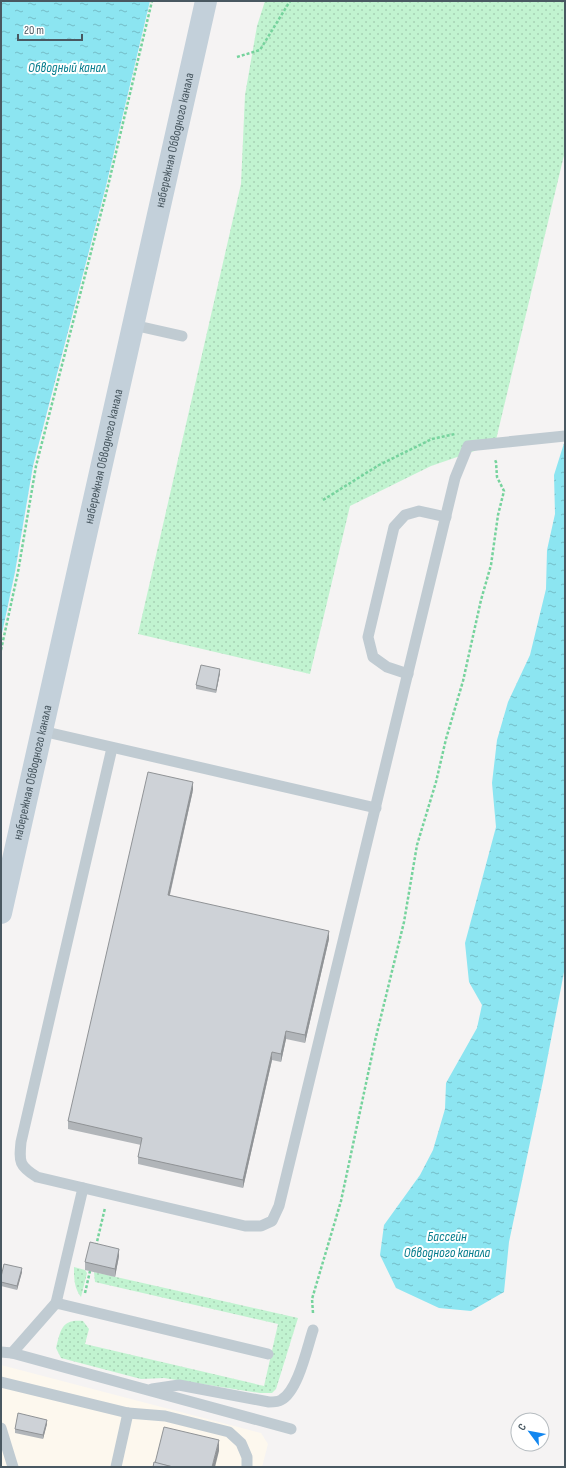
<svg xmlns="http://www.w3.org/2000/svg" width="566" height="1468" font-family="'Sofia Sans Condensed',sans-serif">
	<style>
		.commercial { fill: #fdf8ee }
		.grass { fill: url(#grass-dots) }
		.water { fill: url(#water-ripples) }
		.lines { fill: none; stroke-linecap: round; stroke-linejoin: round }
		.path { stroke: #76d39d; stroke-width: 2.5; stroke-dasharray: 3 2; stroke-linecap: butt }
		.lane { stroke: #c0cbd2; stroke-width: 11 }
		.secondary { stroke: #c3d0da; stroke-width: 22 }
		.wall { fill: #b1b5b9 }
		.shaded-wall { fill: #909396 }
		.building { fill: #ced2d7; stroke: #909396 }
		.labels { text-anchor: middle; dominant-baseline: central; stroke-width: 4; stroke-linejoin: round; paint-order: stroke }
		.street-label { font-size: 13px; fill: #495861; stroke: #fff }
		.water-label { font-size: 14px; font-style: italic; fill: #087e8e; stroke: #fff }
	</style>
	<defs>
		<pattern id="grass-dots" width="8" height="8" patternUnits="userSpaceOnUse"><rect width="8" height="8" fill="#c1f3d0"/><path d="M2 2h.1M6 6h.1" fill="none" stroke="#a7d2b5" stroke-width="1.8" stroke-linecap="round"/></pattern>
		<pattern id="water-ripples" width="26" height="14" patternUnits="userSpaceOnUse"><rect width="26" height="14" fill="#8ce5f1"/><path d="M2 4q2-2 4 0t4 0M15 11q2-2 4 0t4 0" fill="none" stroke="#74bcc7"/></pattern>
	</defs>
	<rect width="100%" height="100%" fill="#f5f3f3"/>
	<path class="commercial" d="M 1,1365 L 261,1433 L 268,1444 L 262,1467 L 1,1467 Z"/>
	<g class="grass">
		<path d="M 265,1 L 565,1 L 565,151 L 495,444 L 431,466 L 350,506 L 310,674 L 138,634 L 241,184 L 245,95 L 257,26 Z"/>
		<path d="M 74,1267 L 85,1270 L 87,1273 L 81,1297 C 74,1288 74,1278 74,1267 Z"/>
		<path d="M 94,1272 L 298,1318 L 276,1389 L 272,1393 L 260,1393 L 164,1378 L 141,1379 L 61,1358 L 56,1348 C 61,1330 61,1319 83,1321 L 89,1329 L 85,1344 L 264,1386 L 278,1324 L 95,1282 Z"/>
	</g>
	<g class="water">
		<path d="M 1,1 L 150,1 L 106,186 L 33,466 L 15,572 L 1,638 Z"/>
		<path d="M 565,440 L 565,967 L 543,1081 L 509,1242 L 504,1292 L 471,1311 L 439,1308 L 396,1288 L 380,1255 L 384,1225 L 420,1175 L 433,1150 L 445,1109 L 446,1083 L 477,1028 L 482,1005 L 469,982 L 465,943 L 496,827 L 492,783 L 497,740 L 508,702 L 530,655 L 546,589 L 547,550 L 555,514 L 554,475 Z"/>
	</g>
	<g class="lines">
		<g class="path">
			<path d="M 237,57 L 260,50 L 290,1"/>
			<path d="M 323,500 L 379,465 L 432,439 L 455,434"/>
			<path d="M 1,650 L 18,572 L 36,466 L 108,186 L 152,1"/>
			<path d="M 96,1246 L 105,1208"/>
			<path d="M 85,1293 L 90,1271"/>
			<path d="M 313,1313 L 312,1299 L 341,1201 L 375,1041 L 404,922 L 417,845 L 436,782 L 446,739 L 463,681 L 481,600 L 491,565 L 498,515 L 504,491 L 497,477 L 496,462 L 495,460"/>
		</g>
		<g class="lane">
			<path d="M 133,325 L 182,336"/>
			<path d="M 408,674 L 387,667 L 373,657 L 368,637 L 394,527 L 405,515 L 419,511 L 446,517"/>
			<path d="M 42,731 L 376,808"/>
			<path d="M 112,748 L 21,1142 C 19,1162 19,1166 37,1177 L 245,1226 L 261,1226 L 272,1221 L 279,1206 L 455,478 L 468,446 L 565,436"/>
			<path d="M 56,1303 L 83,1188"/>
			<path d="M 1,1352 L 12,1353 L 291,1429"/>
			<path d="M 12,1353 L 56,1303 L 268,1354"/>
			<path d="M 1,1382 L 128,1413 L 165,1416 L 229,1432 L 241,1443 L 247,1457 L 247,1467"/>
			<path d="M 152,1389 L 179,1385 L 269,1402 C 272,1402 278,1402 281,1400 C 298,1391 307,1348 313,1330"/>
			<path d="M 1,1428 L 13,1467"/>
			<path d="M 116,1467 L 128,1413"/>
		</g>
		<path class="secondary" id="s1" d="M 1,913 L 206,1"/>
	</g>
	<g class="wall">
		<path d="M 220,673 L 216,693 L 196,689 L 196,685 Z"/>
		<path d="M 193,790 L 170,895 L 329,939 L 305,1043 L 286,1039 L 281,1062 L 272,1060 L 243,1188 L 138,1164 L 138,1157 L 141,1145 L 68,1129 L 68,1121 Z"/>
		<path d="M 119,1256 L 115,1277 L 85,1270 L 85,1262 Z"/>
		<path d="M 22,1272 L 17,1290 L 1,1286 L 1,1277 Z"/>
		<path d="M 47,1424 L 43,1439 L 15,1433 L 15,1429 Z"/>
	</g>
	<g class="shaded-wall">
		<path d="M 220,669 L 220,673 L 216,693 L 216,690 Z"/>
		<path d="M 193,782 L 193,790 L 168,902 L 168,895 Z"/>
		<path d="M 329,931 L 329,939 L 305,1043 L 305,1035 Z"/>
		<path d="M 286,1031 L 286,1039 L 281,1062 L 281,1054 Z"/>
		<path d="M 272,1052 L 272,1060 L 243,1188 L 243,1180 Z"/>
		<path d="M 119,1249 L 119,1256 L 115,1277 L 115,1269 Z"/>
		<path d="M 22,1268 L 22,1272 L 17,1290 L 17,1286 Z"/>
		<path d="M 47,1420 L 47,1424 L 43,1439 L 43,1435 Z"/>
		<path d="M 219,1440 L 219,1451 L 215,1467 L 212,1467 Z"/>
	</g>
	<g class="building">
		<path d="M 201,665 L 220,669 L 216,690 L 196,685 Z"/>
		<path d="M 148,772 L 193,782 L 168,895 L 329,931 L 305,1035 L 286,1031 L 281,1054 L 272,1052 L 243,1180 L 138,1157 L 142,1138 L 68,1121 Z"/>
		<path d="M 90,1242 L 119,1249 L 115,1269 L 85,1262 Z"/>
		<path d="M 4,1264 L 22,1268 L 17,1286 L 1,1282 L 1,1277 Z"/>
		<path d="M 18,1413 L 47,1420 L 43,1435 L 15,1429 Z"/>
		<path d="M 164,1427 L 219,1440 L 212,1467 L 173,1467 L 155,1463 Z"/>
		<path d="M 154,1462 L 173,1467 L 153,1467 Z"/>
	</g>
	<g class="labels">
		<g class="street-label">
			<text stroke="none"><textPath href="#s1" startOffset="792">набережная Обводного канала</textPath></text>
			<text stroke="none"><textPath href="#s1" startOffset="468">набережная Обводного канала</textPath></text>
			<text stroke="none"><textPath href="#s1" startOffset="144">набережная Обводного канала</textPath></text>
		</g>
		<g class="water-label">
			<text x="67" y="67">Обводный канал</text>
			<text x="447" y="1236">Бассейн<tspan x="447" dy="16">Обводного канала</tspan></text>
		</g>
	</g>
	<rect width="566" height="1468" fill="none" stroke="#495861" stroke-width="4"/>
	<g transform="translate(530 1432) rotate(302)"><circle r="19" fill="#ffffff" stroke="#b6bcc0"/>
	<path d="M0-3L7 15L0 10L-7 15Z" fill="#1286ef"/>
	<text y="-6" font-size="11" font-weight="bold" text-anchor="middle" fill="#495861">С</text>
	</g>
	<path d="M18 34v6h64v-6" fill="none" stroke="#495861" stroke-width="2"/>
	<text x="24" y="34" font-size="12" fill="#495861" stroke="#ffffff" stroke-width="3" paint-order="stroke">20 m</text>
</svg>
